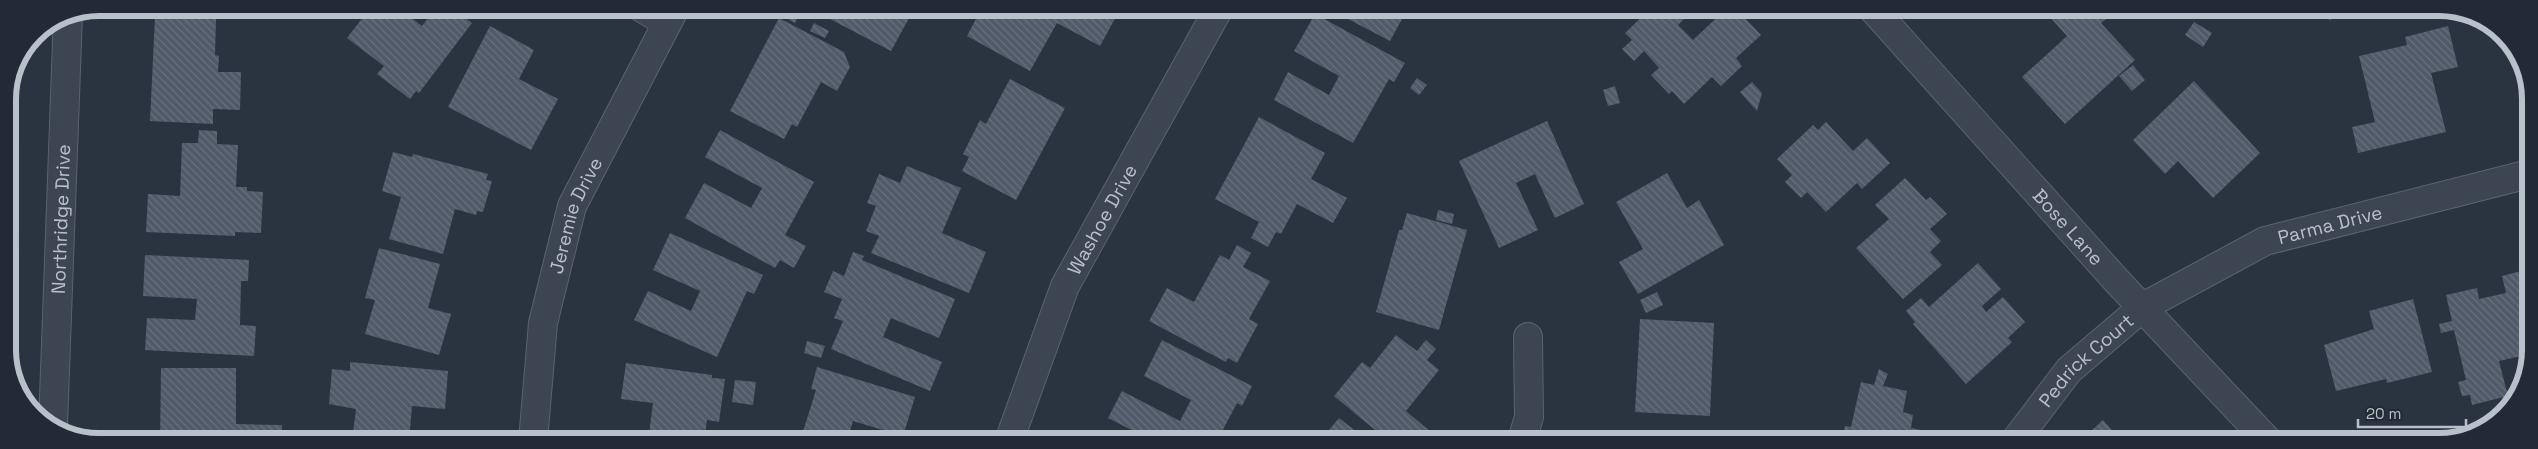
<svg xmlns="http://www.w3.org/2000/svg" width="2538" height="449" font-family="'Space Grotesk',sans-serif">
	<style>
		.building { fill: url(#building-back-hatch) }
		.lines { fill: none; stroke-linecap: round; stroke-linejoin: round }
		.minor-casing { stroke: #5b636e; stroke-width: 30 }
		.minor { stroke: #3d4550; stroke-width: 28 }
		.labels { text-anchor: middle; dominant-baseline: central; stroke-width: 4; stroke-linejoin: round; paint-order: stroke }
		.street-label { font-size: 19px; fill: #bac0ca; stroke: #222a36 }
		.rim { fill: none; stroke: #bac0ca; stroke-width: 6 }
	</style>
	<defs>
		<pattern id="building-back-hatch" width="6" height="6" patternUnits="userSpaceOnUse" patternTransform="scale(1.25)"><rect width="6" height="6" fill="#505a69"/><path d="M-1 5l2 2M0 0l6 6M5-1l2 2" fill="none" stroke="#67707d"/></pattern>
	</defs>
	<rect width="100%" height="100%" fill="#2a3340"/>
	<g class="building">
		<path d="M 370,8 L 389,8 L 402,18 L 405,13 L 422,26 L 436,8 L 451,8 L 472,23 L 419,93 L 416,91 L 410,99 L 377,74 L 384,66 L 347,38 Z"/>
		<path d="M 809,8 L 911,8 L 914,9 L 891,51 Z"/>
		<path d="M 1000,8 L 1109,8 L 1118,13 L 1100,46 L 1057,23 L 1030,71 L 967,36 L 980,11 L 994,19 Z"/>
		<path d="M 1327,8 L 1408,8 L 1390,41 Z"/>
		<path d="M 1651,8 L 1695,8 L 1678,25 L 1693,40 L 1727,8 L 1735,8 L 1761,35 L 1736,58 L 1742,66 L 1721,86 L 1712,77 L 1684,104 L 1672,91 L 1669,94 L 1651,75 L 1659,68 L 1644,51 L 1634,61 L 1622,49 L 1632,40 L 1625,33 Z"/>
		<path d="M 2056,8 L 2097,8 L 2106,19 L 2101,23 L 2135,60 L 2065,124 L 2022,77 L 2067,36 L 2048,15 Z"/>
		<path d="M 2326,8 L 2373,8 L 2373,9 L 2329,20 Z"/>
		<path d="M 787,9 L 799,15 L 795,23 L 783,16 Z"/>
		<path d="M 1315,14 L 1405,63 L 1394,82 L 1389,79 L 1353,143 L 1274,100 L 1288,72 L 1329,95 L 1339,76 L 1294,51 Z"/>
		<path d="M 155,17 L 216,19 L 215,55 L 219,56 L 218,72 L 241,72 L 240,110 L 213,109 L 213,124 L 150,121 Z"/>
		<path d="M 779,18 L 844,52 L 850,67 L 837,91 L 821,82 L 797,127 L 792,124 L 784,139 L 730,111 Z"/>
		<path d="M 2194,22 L 2212,33 L 2203,47 L 2185,35 Z"/>
		<path d="M 814,23 L 829,31 L 825,38 L 810,31 Z"/>
		<path d="M 490,26 L 534,50 L 519,79 L 558,99 L 531,150 L 448,107 Z"/>
		<path d="M 2448,26 L 2458,67 L 2431,73 L 2446,132 L 2358,153 L 2352,127 L 2375,122 L 2359,56 L 2407,45 L 2405,37 Z"/>
		<path d="M 2133,65 L 2145,80 L 2132,91 L 2119,76 Z"/>
		<path d="M 1417,78 L 1427,85 L 1419,95 L 1410,88 Z"/>
		<path d="M 1010,79 L 1065,108 L 1016,200 L 962,171 L 969,157 L 963,154 L 980,120 L 986,124 Z"/>
		<path d="M 2194,81 L 2260,153 L 2213,198 L 2178,161 L 2165,174 L 2133,140 Z"/>
		<path d="M 1752,82 L 1762,93 L 1757,111 L 1740,92 Z"/>
		<path d="M 1615,86 L 1620,103 L 1608,106 L 1603,90 Z"/>
		<path d="M 1259,117 L 1325,153 L 1311,179 L 1347,198 L 1333,223 L 1297,204 L 1281,234 L 1276,232 L 1268,247 L 1251,238 L 1259,222 L 1215,199 Z"/>
		<path d="M 1547,121 L 1584,204 L 1555,218 L 1535,174 L 1516,183 L 1538,230 L 1499,248 L 1459,161 Z"/>
		<path d="M 1826,122 L 1853,151 L 1867,138 L 1890,163 L 1862,189 L 1857,183 L 1826,212 L 1807,192 L 1801,198 L 1785,182 L 1792,175 L 1777,159 L 1813,125 L 1818,130 Z"/>
		<path d="M 199,130 L 217,131 L 217,144 L 238,145 L 236,187 L 247,187 L 247,191 L 263,192 L 261,233 L 235,232 L 235,236 L 146,232 L 148,194 L 180,196 L 182,143 L 198,143 Z"/>
		<path d="M 720,130 L 814,182 L 785,235 L 806,246 L 794,268 L 780,260 L 775,268 L 685,218 L 704,183 L 751,208 L 762,188 L 705,157 Z"/>
		<path d="M 393,152 L 412,157 L 413,154 L 488,174 L 486,180 L 492,181 L 483,212 L 477,211 L 476,215 L 455,209 L 443,254 L 389,239 L 401,197 L 382,191 Z"/>
		<path d="M 907,166 L 961,188 L 942,233 L 986,252 L 969,293 L 871,253 L 879,236 L 866,231 L 876,206 L 867,203 L 879,174 L 900,183 Z"/>
		<path d="M 1667,173 L 1687,208 L 1699,200 L 1724,245 L 1638,294 L 1619,262 L 1643,249 L 1616,202 Z"/>
		<path d="M 1905,178 L 1926,200 L 1930,197 L 1947,214 L 1930,229 L 1941,241 L 1930,252 L 1942,265 L 1903,299 L 1856,248 L 1889,219 L 1875,205 Z"/>
		<path d="M 1438,210 L 1454,214 L 1452,224 L 1436,220 Z"/>
		<path d="M 1407,213 L 1467,230 L 1439,330 L 1376,312 L 1399,230 L 1402,230 Z"/>
		<path d="M 670,233 L 763,275 L 754,294 L 747,291 L 717,357 L 634,320 L 648,291 L 691,311 L 700,291 L 653,270 Z"/>
		<path d="M 1237,245 L 1251,253 L 1243,267 L 1270,281 L 1249,319 L 1258,324 L 1237,363 L 1228,358 L 1226,362 L 1149,321 L 1167,288 L 1194,302 L 1220,255 L 1229,260 Z"/>
		<path d="M 379,248 L 440,264 L 428,308 L 451,314 L 439,355 L 365,334 L 375,300 L 365,298 Z"/>
		<path d="M 853,252 L 864,256 L 862,260 L 955,299 L 939,338 L 891,318 L 883,337 L 942,362 L 930,391 L 831,349 L 843,321 L 834,318 L 842,299 L 824,292 L 833,271 L 844,276 Z"/>
		<path d="M 145,255 L 249,260 L 248,281 L 241,281 L 240,325 L 256,326 L 254,356 L 145,350 L 147,318 L 195,320 L 197,299 L 143,296 Z"/>
		<path d="M 1978,263 L 2001,289 L 1982,306 L 1986,312 L 2003,297 L 2025,322 L 2008,338 L 2012,342 L 1966,384 L 1913,324 L 1915,322 L 1906,311 L 1921,298 L 1929,307 Z"/>
		<path d="M 2529,269 L 2530,354 L 2499,361 L 2508,396 L 2472,405 L 2470,395 L 2462,396 L 2458,382 L 2466,380 L 2454,330 L 2441,333 L 2439,324 L 2452,321 L 2446,295 L 2477,288 L 2479,299 L 2506,293 L 2502,276 Z"/>
		<path d="M 1657,292 L 1663,305 L 1646,313 L 1640,300 Z"/>
		<path d="M 2413,299 L 2432,372 L 2387,383 L 2386,379 L 2336,391 L 2324,345 L 2374,329 L 2369,311 Z"/>
		<path d="M 1640,319 L 1714,323 L 1710,416 L 1635,412 Z"/>
		<path d="M 1396,335 L 1417,351 L 1426,340 L 1436,349 L 1427,360 L 1439,370 L 1406,411 L 1431,432 L 1423,441 L 1383,441 L 1378,436 L 1380,434 L 1334,396 L 1362,362 L 1370,368 Z"/>
		<path d="M 1162,340 L 1252,386 L 1242,406 L 1237,403 L 1217,441 L 1153,441 L 1108,418 L 1122,391 L 1180,421 L 1191,400 L 1144,376 Z"/>
		<path d="M 807,341 L 825,346 L 821,358 L 804,353 Z"/>
		<path d="M 350,362 L 448,371 L 445,409 L 412,406 L 409,441 L 352,441 L 356,409 L 329,404 L 332,369 L 350,371 Z"/>
		<path d="M 626,363 L 712,375 L 712,378 L 725,379 L 719,422 L 707,420 L 704,441 L 648,441 L 653,403 L 621,399 Z"/>
		<path d="M 817,367 L 915,397 L 903,436 L 853,421 L 847,441 L 800,441 L 816,390 L 811,389 Z"/>
		<path d="M 161,368 L 236,368 L 236,424 L 282,425 L 282,441 L 160,441 Z"/>
		<path d="M 1879,369 L 1888,374 L 1883,386 L 1907,391 L 1903,412 L 1913,415 L 1911,428 L 1932,432 L 1930,441 L 1842,441 L 1845,426 L 1851,427 L 1861,382 L 1874,385 Z"/>
		<path d="M 735,380 L 756,382 L 753,405 L 732,402 Z"/>
		<path d="M 1339,418 L 1368,441 L 1326,441 L 1329,438 L 1325,435 Z"/>
		<path d="M 2103,420 L 2118,437 L 2126,430 L 2137,441 L 2080,441 Z"/>
	</g>
	<g class="lines">
		<defs>
			<g id="minor">
				<path d="M 642,8 L 667,23"/>
				<path id="s1" d="M 1872,8 L 2116,280 L 2268,441"/>
				<path id="s2" d="M 53,425 L 68,14"/>
				<path id="s3" d="M 533,441 L 543,323 L 572,206 L 675,8"/>
				<path id="s4" d="M 1009,441 L 1065,286 L 1219,8"/>
				<path d="M 1522,441 L 1529,417 L 1528,337"/>
				<path id="s5" d="M 2015,441 L 2069,370 L 2143,307 L 2265,241 L 2529,174"/>
			</g>
		</defs>
		<use href="#minor" class="minor-casing"/>
		<use href="#minor" class="minor"/>
	</g>
	<g class="labels">
		<g class="street-label">
			<text stroke="none"><textPath href="#s3" startOffset="231">Jeremie Drive</textPath></text>
			<text stroke="none"><textPath href="#s2" startOffset="206">Northridge Drive</textPath></text>
			<text stroke="none"><textPath href="#s4" startOffset="241">Washoe Drive</textPath></text>
			<text stroke="none"><textPath href="#s5" startOffset="392">Parma Drive</textPath></text>
			<text stroke="none"><textPath href="#s1" startOffset="294">Bose Lane</textPath></text>
			<text stroke="none"><textPath href="#s5" startOffset="108">Pedrick Court</textPath></text>
		</g>
	</g>
	<path d="M0 0H2538V449H0ZM99 16H2439A83 83 0 0 1 2522 99V350A83 83 0 0 1 2439 433H99A83 83 0 0 1 16 350V99A83 83 0 0 1 99 16Z" fill="#222a36" fill-rule="evenodd"/>
	<path class="rim" d="M99 16H2439A83 83 0 0 1 2522 99V350A83 83 0 0 1 2439 433H99A83 83 0 0 1 16 350V99A83 83 0 0 1 99 16Z"/>
	<path d="M2358 419v8h108v-8" fill="none" stroke="#bac0ca" stroke-width="2.5"/>
	<text x="2366" y="419" font-size="15" fill="#bac0ca" stroke="#222a36" stroke-width="4" paint-order="stroke">20 m</text>
</svg>
